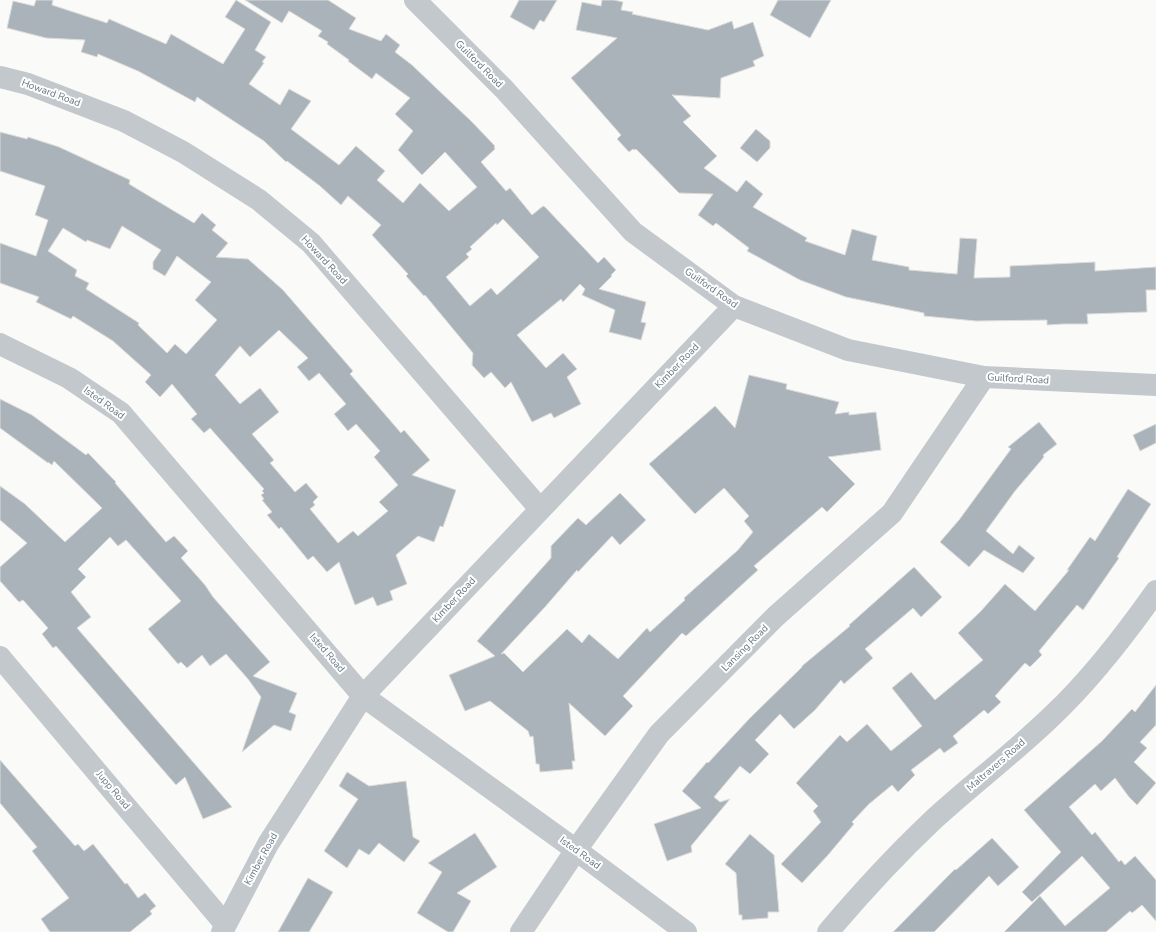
<svg xmlns="http://www.w3.org/2000/svg" width="1156" height="932" font-family="'Nunito Sans',sans-serif">
	<style>
		.building { fill: #aab3b9; stroke: #dcdcda; fill-rule: evenodd }
		.lines { fill: none; stroke-linecap: round; stroke-linejoin: round }
		.minor { stroke: #c3c8cc; stroke-width: 22 }
		.labels { text-anchor: middle; dominant-baseline: central; stroke-width: 4; stroke-linejoin: round; paint-order: stroke }
		.street-label { font-size: 10px; fill: #657683; stroke: #fff }
	</style>
	<rect width="100%" height="100%" fill="#fafaf8"/>
	<g class="building">
		<path d="M 36,0 L 53,0 L 52,5 L 107,23 L 109,19 L 166,44 L 171,34 L 223,64 L 245,29 L 225,17 L 236,0 L 271,22 L 255,50 L 266,57 L 262,62 L 264,63 L 249,84 L 280,105 L 289,89 L 311,101 L 291,129 L 339,165 L 356,146 L 385,171 L 377,180 L 403,203 L 420,183 L 449,211 L 477,187 L 445,152 L 422,175 L 398,150 L 413,131 L 395,114 L 410,98 L 376,73 L 372,79 L 348,61 L 349,60 L 327,44 L 328,42 L 318,36 L 322,31 L 289,11 L 282,23 L 245,0 L 328,0 L 356,18 L 349,29 L 381,41 L 386,34 L 400,45 L 395,52 L 412,65 L 434,86 L 471,121 L 495,146 L 494,147 L 495,149 L 481,162 L 506,191 L 510,188 L 532,215 L 543,206 L 545,207 L 598,263 L 604,257 L 616,270 L 611,275 L 612,276 L 599,289 L 646,302 L 641,322 L 646,323 L 641,340 L 609,332 L 615,310 L 582,295 L 585,289 L 580,284 L 563,302 L 561,299 L 517,335 L 546,368 L 563,353 L 577,369 L 567,377 L 581,404 L 554,418 L 551,413 L 532,422 L 511,382 L 505,388 L 491,372 L 484,378 L 472,365 L 473,353 L 425,295 L 424,296 L 406,276 L 408,274 L 372,235 L 381,225 L 348,196 L 341,205 L 320,186 L 287,161 L 286,162 L 264,141 L 197,97 L 195,102 L 138,71 L 98,54 L 97,57 L 81,52 L 85,40 L 46,38 L 7,28 L 13,1 L 34,6 ZM 503,219 L 539,257 L 497,295 L 491,288 L 470,306 L 446,277 L 469,257 L 466,254 L 472,249 L 470,247 L 496,223 L 497,225 Z"/>
		<path d="M 519,0 L 557,0 L 544,22 L 540,20 L 534,30 L 510,17 Z"/>
		<path d="M 602,0 L 614,0 L 623,2 L 621,10 L 633,12 L 632,14 L 708,30 L 732,21 L 734,29 L 753,22 L 764,56 L 753,61 L 755,66 L 721,78 L 720,98 L 672,95 L 691,116 L 683,122 L 717,156 L 704,168 L 737,192 L 746,180 L 763,194 L 753,207 L 807,238 L 805,241 L 845,255 L 852,229 L 877,236 L 872,260 L 909,267 L 909,270 L 957,274 L 960,238 L 977,239 L 974,278 L 1010,277 L 1010,266 L 1095,262 L 1095,271 L 1156,267 L 1156,290 L 1146,290 L 1147,312 L 1087,314 L 1088,324 L 1063,324 L 1047,325 L 1047,320 L 976,321 L 924,316 L 924,313 L 846,297 L 800,280 L 747,251 L 749,248 L 716,223 L 713,226 L 698,215 L 713,194 L 679,193 L 636,149 L 635,150 L 633,149 L 629,152 L 617,139 L 621,135 L 571,78 L 617,38 L 576,30 L 582,2 L 601,6 Z"/>
		<path d="M 778,0 L 831,0 L 810,38 L 770,15 Z"/>
		<path d="M 756,129 L 770,141 L 770,148 L 757,162 L 740,148 Z"/>
		<path d="M 0,132 L 27,139 L 28,137 L 59,147 L 130,180 L 129,184 L 194,223 L 202,213 L 216,225 L 212,230 L 228,243 L 216,257 L 248,259 L 283,290 L 353,371 L 350,374 L 401,433 L 404,430 L 430,460 L 412,475 L 456,490 L 443,527 L 440,526 L 434,542 L 418,536 L 396,555 L 407,584 L 390,591 L 393,600 L 377,606 L 373,597 L 355,605 L 339,562 L 327,572 L 313,556 L 308,560 L 281,527 L 279,529 L 267,515 L 272,512 L 262,500 L 264,499 L 261,495 L 264,493 L 262,491 L 264,489 L 210,428 L 204,433 L 191,419 L 197,414 L 172,384 L 160,397 L 145,382 L 151,375 L 113,341 L 73,316 L 71,319 L 36,302 L 39,297 L 0,283 L 0,243 L 36,256 L 48,220 L 35,215 L 45,186 L 0,171 ZM 122,226 L 161,250 L 153,262 L 153,269 L 165,276 L 177,256 L 211,282 L 195,300 L 217,320 L 186,354 L 175,344 L 167,353 L 138,325 L 139,323 L 86,289 L 89,283 L 75,276 L 77,270 L 48,251 L 63,228 L 86,242 L 87,240 L 110,249 ZM 279,330 L 308,358 L 297,367 L 309,381 L 319,373 L 346,404 L 334,414 L 348,431 L 356,424 L 380,451 L 374,457 L 398,485 L 379,502 L 388,511 L 358,536 L 353,531 L 338,543 L 310,509 L 315,505 L 313,502 L 318,497 L 306,483 L 295,492 L 270,463 L 274,460 L 252,434 L 279,412 L 260,388 L 240,404 L 215,375 L 240,346 L 250,357 Z"/>
		<path d="M 749,375 L 787,384 L 786,389 L 839,402 L 835,414 L 849,412 L 849,415 L 876,412 L 881,450 L 828,457 L 855,484 L 827,512 L 822,507 L 754,566 L 758,570 L 686,636 L 682,633 L 623,696 L 633,706 L 605,736 L 569,703 L 575,761 L 572,761 L 573,769 L 540,772 L 539,764 L 536,764 L 533,736 L 530,737 L 528,731 L 490,701 L 465,711 L 449,675 L 495,656 L 477,641 L 551,558 L 551,546 L 578,518 L 586,525 L 620,493 L 646,520 L 620,545 L 612,536 L 578,572 L 577,570 L 545,607 L 501,654 L 504,653 L 523,672 L 567,629 L 582,643 L 589,634 L 618,659 L 647,628 L 650,632 L 685,600 L 684,598 L 738,550 L 753,532 L 744,521 L 749,516 L 724,488 L 695,514 L 649,464 L 715,406 L 735,428 Z"/>
		<path d="M 0,399 L 32,415 L 86,455 L 88,453 L 116,482 L 115,483 L 166,542 L 174,536 L 188,551 L 181,558 L 205,585 L 213,597 L 270,662 L 253,676 L 297,693 L 289,712 L 296,715 L 291,731 L 274,725 L 242,752 L 261,697 L 248,679 L 226,654 L 210,666 L 202,655 L 187,668 L 181,662 L 178,664 L 148,629 L 181,601 L 126,540 L 118,546 L 110,537 L 78,569 L 86,577 L 71,592 L 91,617 L 77,628 L 232,807 L 203,819 L 185,777 L 176,785 L 56,646 L 53,648 L 42,634 L 48,628 L 23,600 L 19,602 L 0,581 L 0,567 L 27,543 L 0,520 L 0,486 L 25,504 L 65,542 L 102,508 L 54,461 L 52,465 L 48,462 L 48,463 L 0,428 Z"/>
		<path d="M 1039,422 L 1057,444 L 1043,455 L 1044,457 L 1015,491 L 986,531 L 1013,554 L 1019,545 L 1035,558 L 1023,573 L 984,550 L 969,567 L 940,542 L 959,520 L 1011,449 L 1008,447 Z"/>
		<path d="M 1156,424 L 1156,443 L 1140,451 L 1133,435 Z"/>
		<path d="M 1128,489 L 1151,504 L 1117,557 L 1119,558 L 1083,610 L 1077,605 L 1039,651 L 1042,655 L 1030,667 L 1025,663 L 995,696 L 1001,702 L 988,714 L 984,710 L 953,736 L 958,743 L 944,753 L 940,748 L 911,770 L 915,775 L 898,792 L 892,785 L 869,804 L 852,822 L 854,824 L 828,855 L 802,883 L 781,864 L 821,822 L 813,811 L 818,806 L 796,783 L 840,735 L 847,742 L 867,724 L 891,751 L 922,726 L 892,688 L 911,672 L 935,700 L 983,660 L 958,633 L 981,611 L 1005,584 L 1035,611 L 1069,570 L 1067,570 L 1090,537 L 1095,541 Z"/>
		<path d="M 914,567 L 942,597 L 921,617 L 913,608 L 865,649 L 873,658 L 844,684 L 841,680 L 815,710 L 794,729 L 780,714 L 755,740 L 769,754 L 750,774 L 740,766 L 714,797 L 720,802 L 730,799 L 691,846 L 692,852 L 667,861 L 654,824 L 701,808 L 682,791 L 707,762 L 708,763 L 750,718 L 802,667 L 802,666 L 850,626 L 849,625 Z"/>
		<path d="M 1156,685 L 1156,725 L 1140,742 L 1147,748 L 1134,762 L 1156,783 L 1137,805 L 1129,797 L 1115,778 L 1101,791 L 1095,784 L 1069,807 L 1092,835 L 1095,832 L 1119,862 L 1121,860 L 1125,865 L 1135,856 L 1156,880 L 1156,921 L 1142,905 L 1132,913 L 1130,911 L 1106,932 L 1004,932 L 1040,896 L 1065,926 L 1110,888 L 1082,856 L 1032,902 L 1022,892 L 1061,852 L 1024,810 L 1102,741 L 1132,709 L 1135,712 Z"/>
		<path d="M 0,760 L 75,846 L 78,844 L 84,851 L 93,844 L 125,884 L 127,883 L 138,898 L 145,893 L 156,906 L 150,911 L 152,914 L 130,932 L 50,932 L 41,919 L 69,898 L 32,851 L 37,847 L 0,803 Z"/>
		<path d="M 347,772 L 369,786 L 406,781 L 413,837 L 420,841 L 404,862 L 379,843 L 369,855 L 359,849 L 347,868 L 324,851 L 358,799 L 339,786 Z"/>
		<path d="M 475,833 L 497,867 L 457,893 L 471,901 L 453,932 L 448,932 L 417,913 L 442,872 L 428,863 Z"/>
		<path d="M 750,834 L 774,855 L 779,912 L 768,912 L 768,918 L 742,920 L 742,915 L 739,915 L 736,873 L 725,864 Z"/>
		<path d="M 992,838 L 1019,867 L 998,886 L 989,876 L 934,932 L 893,932 L 955,869 L 956,870 Z"/>
		<path d="M 308,878 L 333,892 L 309,932 L 278,932 Z"/>
	</g>
	<g class="lines">
		<g class="minor">
			<path d="M 415,0 L 504,89 L 633,232 L 734,306 L 848,350 L 984,377 L 1156,385"/>
			<path d="M 0,77 L 28,84 L 124,121 L 183,152 L 259,200 L 311,243 L 540,509"/>
			<path d="M 0,344 L 69,378 L 121,413 L 363,696 L 576,850 L 686,932"/>
			<path d="M 0,657 L 225,924"/>
			<path d="M 222,932 L 268,844 L 363,696 L 734,306"/>
			<path d="M 521,932 L 576,850 L 659,734 L 775,617 L 892,513 L 984,377"/>
			<path d="M 828,932 C 861,893 895,856 932,821 C 971,785 1015,752 1053,715 C 1092,678 1125,635 1156,591"/>
		</g>
	</g>
	<g class="labels">
		<g class="street-label">
			<text transform="translate(479 64) rotate(45)">Guilford Road</text>
			<text transform="translate(51 93) rotate(20)">Howard Road</text>
			<text transform="translate(324 260) rotate(47)">Howard Road</text>
			<text transform="translate(711 288) rotate(35)">Guilford Road</text>
			<text transform="translate(677 366) rotate(-46)">Kimber Road</text>
			<text transform="translate(1018 379) rotate(3)">Guilford Road</text>
			<text transform="translate(104 403) rotate(36)">Isted Road</text>
			<text transform="translate(454 600) rotate(-47)">Kimber Road</text>
			<text transform="translate(745 648) rotate(-45)">Lansing Road</text>
			<text transform="translate(327 653) rotate(49)">Isted Road</text>
			<text transform="translate(996 765) rotate(-41)">Maltravers Road</text>
			<text transform="translate(113 790) rotate(50)">Jupp Road</text>
			<text transform="translate(580 853) rotate(36)">Isted Road</text>
			<text transform="translate(261 859) rotate(-61)">Kimber Road</text>
		</g>
	</g>
</svg>
